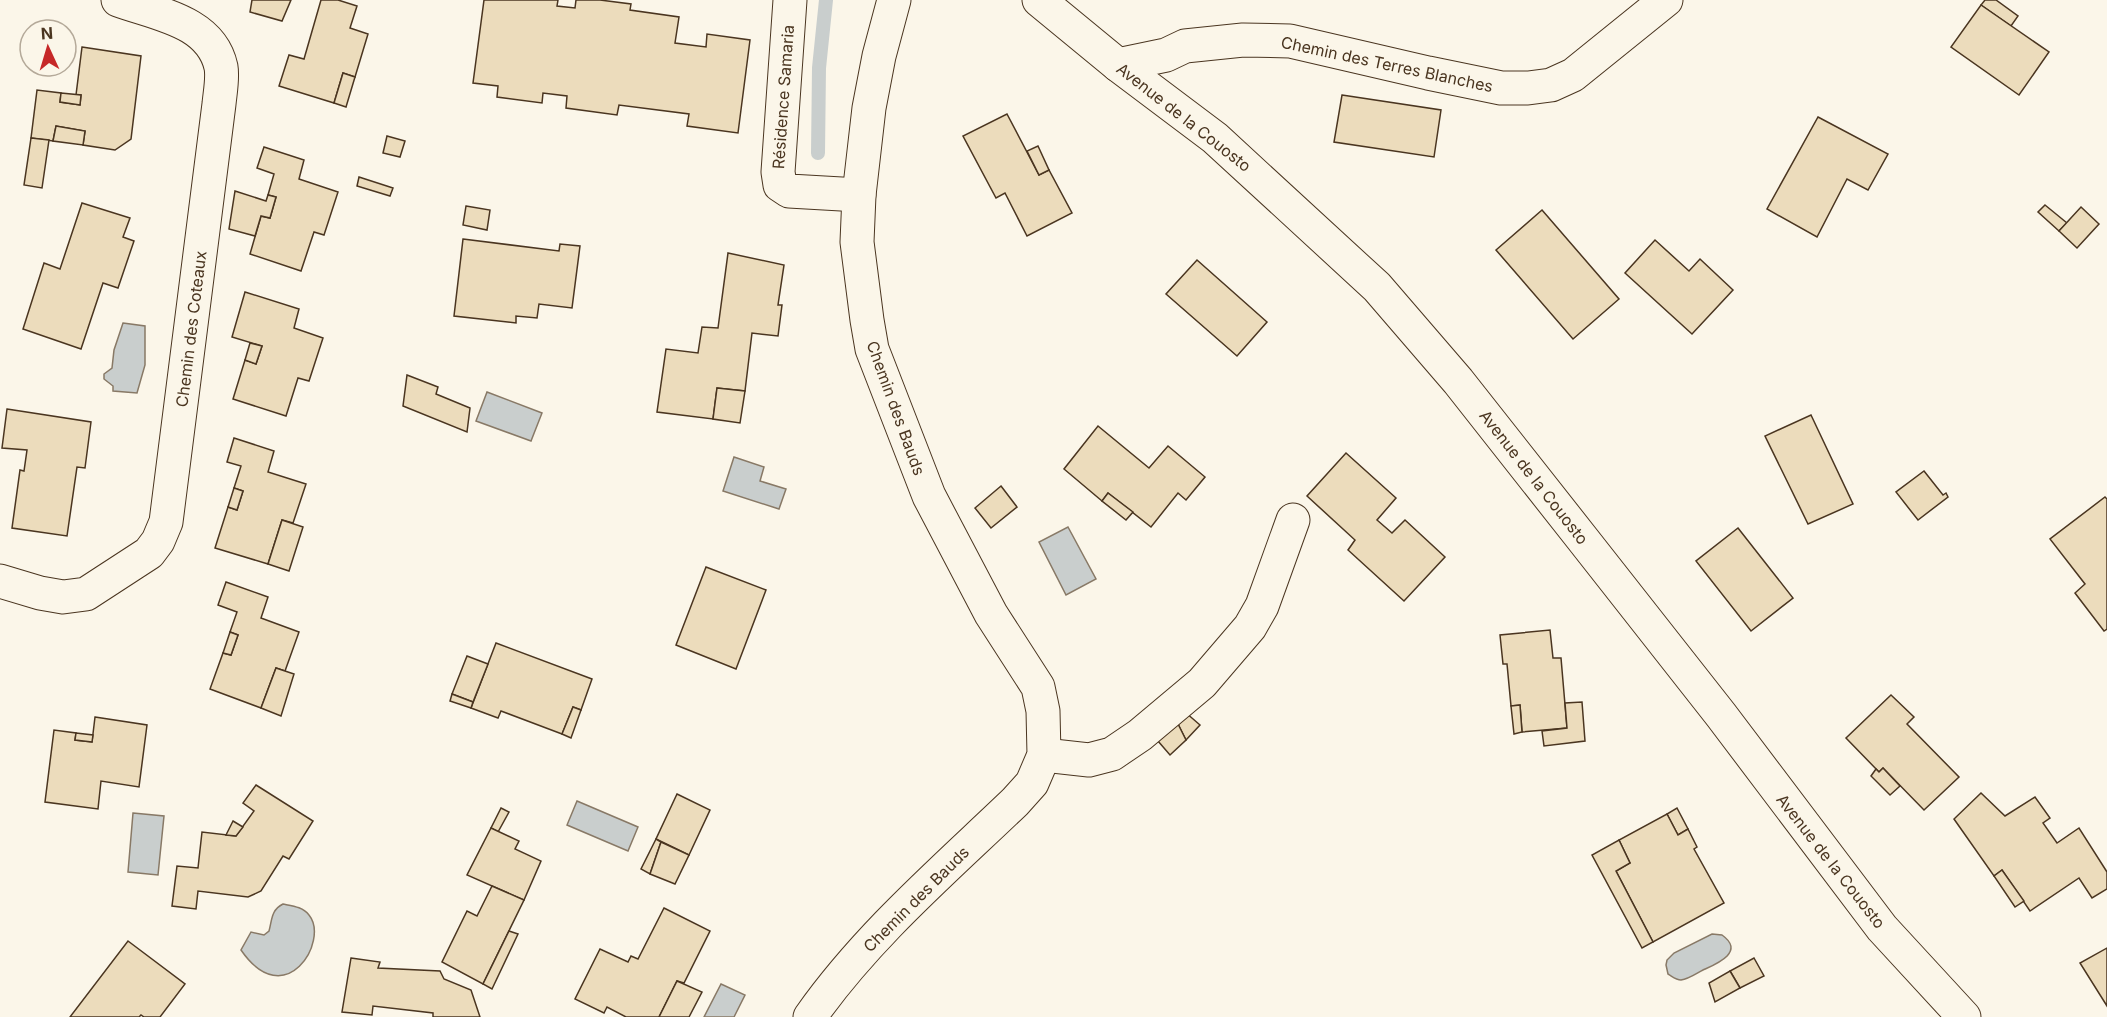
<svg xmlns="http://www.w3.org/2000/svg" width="2107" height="1017" font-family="Inter,sans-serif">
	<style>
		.water { fill: #c9cecd; stroke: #887966; stroke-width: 1.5 }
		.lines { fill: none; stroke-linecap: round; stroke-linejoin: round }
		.stream { stroke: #c9cecd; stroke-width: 14 }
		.building { fill: #ecdcbc; stroke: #4a3520; stroke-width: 1.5 }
		.minor-casing { stroke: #4a3520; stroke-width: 35 }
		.secondary-casing { stroke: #4a3520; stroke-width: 35 }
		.minor { stroke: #fbf6e9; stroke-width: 33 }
		.secondary { stroke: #fbf6e9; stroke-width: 33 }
		.labels { text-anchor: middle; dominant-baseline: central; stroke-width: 4.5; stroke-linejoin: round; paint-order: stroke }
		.street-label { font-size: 16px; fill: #4a3520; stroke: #fbf6e9 }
	</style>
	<rect width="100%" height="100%" fill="#fbf6e9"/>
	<g class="water">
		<path d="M 123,323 L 145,326 L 145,365 L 137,393 L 113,391 L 113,386 L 104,379 L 104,374 L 112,368 L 114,350 Z"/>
		<path d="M 487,392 L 542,413 L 531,441 L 476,421 Z"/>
		<path d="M 734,457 L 764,467 L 760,481 L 786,489 L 779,509 L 723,491 Z"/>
		<path d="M 1068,527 L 1096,579 L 1066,595 L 1039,542 Z"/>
		<path d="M 577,801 L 638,827 L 628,851 L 567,825 Z"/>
		<path d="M 133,813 L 164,816 L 158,875 L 128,872 Z"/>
		<path d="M 283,904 C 293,906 303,907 309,915 C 330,941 285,1014 241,950 L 251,932 L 264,935 L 269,931 C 272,920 271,910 283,904 Z"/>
		<path d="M 1712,934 L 1722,935 C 1746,952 1716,964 1703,970 C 1697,973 1689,979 1681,980 C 1676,980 1673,977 1668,974 L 1666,965 L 1667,960 L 1674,953 Z"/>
		<path d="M 721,984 L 745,995 L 734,1017 L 704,1017 Z"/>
	</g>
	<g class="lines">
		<path class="stream" d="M 818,153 L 819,68 L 826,0"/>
	</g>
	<g class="building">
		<path d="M 252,0 L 291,0 L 282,21 L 250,12 Z"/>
		<path d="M 321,0 L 338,0 L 357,6 L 350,28 L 368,34 L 355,77 L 343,73 L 334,103 L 279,86 L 289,55 L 304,59 Z"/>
		<path d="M 484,0 L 558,0 L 557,6 L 575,8 L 576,0 L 600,0 L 631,4 L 630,10 L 679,17 L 675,43 L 706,47 L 707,34 L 750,40 L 738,133 L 687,126 L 689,114 L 619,105 L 617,115 L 566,108 L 567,96 L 543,93 L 542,103 L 497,97 L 498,86 L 473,83 Z"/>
		<path d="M 1985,0 L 1996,0 L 2018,16 L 2011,26 L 1981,5 Z"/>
		<path d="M 1981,5 L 2049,52 L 2019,95 L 1951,47 Z"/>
		<path d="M 82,47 L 141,56 L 131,139 L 115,150 L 83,145 L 85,131 L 56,126 L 53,141 L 31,138 L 37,90 L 61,93 L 60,102 L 80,105 L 81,95 L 76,95 Z"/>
		<path d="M 343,73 L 355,77 L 346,107 L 334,103 Z"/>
		<path d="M 61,93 L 81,95 L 80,105 L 60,102 Z"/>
		<path d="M 1342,95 L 1441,110 L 1434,157 L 1334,142 Z"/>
		<path d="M 1007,114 L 1039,175 L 1049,170 L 1072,213 L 1027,236 L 1005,193 L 996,198 L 963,136 Z"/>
		<path d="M 1818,117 L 1888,154 L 1868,190 L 1847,179 L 1817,237 L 1767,209 Z"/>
		<path d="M 56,126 L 85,131 L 83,145 L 53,141 Z"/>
		<path d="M 387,136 L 405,141 L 400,157 L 383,153 Z"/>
		<path d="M 31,138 L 49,140 L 42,188 L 24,185 Z"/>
		<path d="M 1038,146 L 1049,170 L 1039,175 L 1027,151 Z"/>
		<path d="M 264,147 L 304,160 L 299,179 L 338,192 L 324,235 L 314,232 L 301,271 L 250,254 L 261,216 L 270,218 L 276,197 L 268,195 L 274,174 L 257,168 Z"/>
		<path d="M 359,177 L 393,188 L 390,196 L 357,186 Z"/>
		<path d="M 235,191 L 266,201 L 268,195 L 276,197 L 270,218 L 261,216 L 255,236 L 229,229 Z"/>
		<path d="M 82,203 L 130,218 L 123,237 L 134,241 L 118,288 L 103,283 L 81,349 L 23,329 L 44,263 L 60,269 Z"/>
		<path d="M 2045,205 L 2067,223 L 2059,231 L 2038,212 Z"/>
		<path d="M 466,206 L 490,210 L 487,230 L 463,225 Z"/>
		<path d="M 2081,207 L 2099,224 L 2077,248 L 2059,231 Z"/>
		<path d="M 1542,210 L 1619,299 L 1573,339 L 1496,250 Z"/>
		<path d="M 463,239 L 559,251 L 560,244 L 580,246 L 572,308 L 539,304 L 537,318 L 516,316 L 516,323 L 454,316 Z"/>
		<path d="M 1655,240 L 1689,271 L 1700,259 L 1733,290 L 1692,334 L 1625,273 Z"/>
		<path d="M 728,253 L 784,265 L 778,305 L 782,305 L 778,336 L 752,333 L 745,391 L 717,388 L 713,419 L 657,412 L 666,349 L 698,353 L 702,327 L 718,328 Z"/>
		<path d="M 1197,260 L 1267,322 L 1237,356 L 1166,294 Z"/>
		<path d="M 245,292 L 299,309 L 294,328 L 323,338 L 309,381 L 298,378 L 286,416 L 233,399 L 245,360 L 256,364 L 262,346 L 232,337 Z"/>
		<path d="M 250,343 L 262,346 L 256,364 L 245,360 Z"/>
		<path d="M 407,375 L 438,387 L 436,394 L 470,408 L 467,432 L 403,406 Z"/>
		<path d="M 717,388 L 745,391 L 740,423 L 713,419 Z"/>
		<path d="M 7,409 L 91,422 L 85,468 L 77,467 L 67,536 L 12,528 L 20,470 L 24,471 L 27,450 L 2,448 Z"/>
		<path d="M 1811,415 L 1853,504 L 1808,524 L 1765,436 Z"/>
		<path d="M 1098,426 L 1149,468 L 1168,446 L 1205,477 L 1186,500 L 1178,493 L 1151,527 L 1108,493 L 1102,501 L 1064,469 Z"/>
		<path d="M 234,438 L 274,451 L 268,472 L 306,484 L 293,523 L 282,520 L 268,564 L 215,548 L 228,507 L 237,510 L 243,491 L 234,488 L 241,466 L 227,462 Z"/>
		<path d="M 1346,453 L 1396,498 L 1377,520 L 1392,533 L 1405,520 L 1445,557 L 1404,601 L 1348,550 L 1355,540 L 1307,496 Z"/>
		<path d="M 1924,471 L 1943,495 L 1946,493 L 1948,497 L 1918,520 L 1896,492 Z"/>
		<path d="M 1001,486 L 1017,507 L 991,528 L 975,508 Z"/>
		<path d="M 234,488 L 243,491 L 237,510 L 228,507 Z"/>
		<path d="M 1108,493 L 1133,512 L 1126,520 L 1102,501 Z"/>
		<path d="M 2105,497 L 2107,499 L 2107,629 L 2104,631 L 2075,593 L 2085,584 L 2050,539 Z"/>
		<path d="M 282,520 L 303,527 L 289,571 L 268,564 Z"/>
		<path d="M 1738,528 L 1793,598 L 1751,631 L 1696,561 Z"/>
		<path d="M 706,567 L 766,590 L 736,669 L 676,645 Z"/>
		<path d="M 226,582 L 268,597 L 261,618 L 299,632 L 285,671 L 276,668 L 261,708 L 210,689 L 223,653 L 231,655 L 238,635 L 230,632 L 237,612 L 218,605 Z"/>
		<path d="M 1550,630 L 1553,658 L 1561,658 L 1567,728 L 1522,732 L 1520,705 L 1511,706 L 1507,664 L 1503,664 L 1500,635 Z"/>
		<path d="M 230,632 L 238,635 L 231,655 L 223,653 Z"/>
		<path d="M 496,643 L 592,679 L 581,710 L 573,707 L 562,734 L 501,711 L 498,718 L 471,708 Z"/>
		<path d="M 467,656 L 488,664 L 473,702 L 452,694 Z"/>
		<path d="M 276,668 L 294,674 L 281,716 L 261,708 Z"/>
		<path d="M 452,694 L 473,702 L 471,708 L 450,701 Z"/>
		<path d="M 1891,695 L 1914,717 L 1907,724 L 1959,777 L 1924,810 L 1883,768 L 1879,772 L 1846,738 Z"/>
		<path d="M 1582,702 L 1585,741 L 1544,746 L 1542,731 L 1567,728 L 1565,703 Z"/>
		<path d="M 1520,705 L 1522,732 L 1514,734 L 1511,706 Z"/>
		<path d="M 573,707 L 581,710 L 571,738 L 562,734 Z"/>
		<path d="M 1185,712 L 1200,725 L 1186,740 L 1178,724 Z"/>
		<path d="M 95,717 L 147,725 L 139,787 L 101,781 L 98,809 L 45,802 L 54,730 L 76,733 L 75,740 L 92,742 Z"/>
		<path d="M 1178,724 L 1186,740 L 1170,755 L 1158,741 Z"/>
		<path d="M 76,733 L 93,735 L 92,742 L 75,740 Z"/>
		<path d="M 1883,768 L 1900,786 L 1890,795 L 1871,776 L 1876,769 L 1879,772 Z"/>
		<path d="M 256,785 L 313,821 L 289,859 L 283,856 L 261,891 L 248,897 L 198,891 L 196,909 L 172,906 L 177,866 L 198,868 L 202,832 L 236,836 L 254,811 L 243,803 Z"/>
		<path d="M 1981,793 L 2005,816 L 2035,797 L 2050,818 L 2043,823 L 2057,843 L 2079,828 L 2107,872 L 2107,889 L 2092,898 L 2079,878 L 2030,911 L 2002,870 L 1994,876 L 1954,819 Z"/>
		<path d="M 677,794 L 710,810 L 689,855 L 656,839 Z"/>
		<path d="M 501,808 L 509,812 L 498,832 L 491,828 Z"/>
		<path d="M 1677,808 L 1688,829 L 1678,835 L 1667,814 Z"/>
		<path d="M 1667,814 L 1678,835 L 1688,829 L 1697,847 L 1694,849 L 1724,903 L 1653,942 L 1616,871 L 1630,863 L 1619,840 Z"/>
		<path d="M 233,821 L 243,827 L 236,836 L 226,835 Z"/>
		<path d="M 491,828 L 519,841 L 515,849 L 541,861 L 524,900 L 467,875 Z"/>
		<path d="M 656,839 L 661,842 L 650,874 L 641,869 Z"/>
		<path d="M 1619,840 L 1630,863 L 1616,871 L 1653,942 L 1642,948 L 1592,855 Z"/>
		<path d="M 661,842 L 689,855 L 675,884 L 650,874 Z"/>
		<path d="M 2002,870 L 2024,901 L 2015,907 L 1994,876 Z"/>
		<path d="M 492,886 L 524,900 L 483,984 L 442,962 L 467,911 L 477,916 Z"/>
		<path d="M 664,908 L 710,931 L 684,983 L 677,981 L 659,1017 L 626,1017 L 607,1007 L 604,1013 L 575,999 L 600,949 L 628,962 L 631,956 L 638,959 Z"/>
		<path d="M 509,931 L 518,934 L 492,989 L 483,984 Z"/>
		<path d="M 128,941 L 185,984 L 160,1017 L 144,1017 L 141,1015 L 139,1017 L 70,1017 Z"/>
		<path d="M 2107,948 L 2107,1006 L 2080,963 Z"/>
		<path d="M 351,958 L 380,962 L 378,968 L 440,971 L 444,979 L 471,990 L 480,1017 L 433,1017 L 433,1013 L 373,1006 L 372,1015 L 342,1012 Z"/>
		<path d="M 1754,958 L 1764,976 L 1740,988 L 1730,971 Z"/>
		<path d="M 1730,971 L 1740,988 L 1715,1002 L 1709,983 Z"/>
		<path d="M 677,981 L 702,992 L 689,1017 L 659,1017 Z"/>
	</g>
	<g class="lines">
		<defs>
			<g id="minor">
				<path d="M 790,0 L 778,172 L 780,185 L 789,191 L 859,195"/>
				<path d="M 1118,65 L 1166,55 L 1185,46 L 1243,40 L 1290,41 L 1428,73 L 1501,88 L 1528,88 L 1551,85 L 1573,75 L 1666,0"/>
				<path d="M 0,581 L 40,593 L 63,597 L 86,594 L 149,553 L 158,541 L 166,522 L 219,104 C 220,93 223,78 221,67 C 211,21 157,14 118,0"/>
				<path d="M 1044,755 L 1089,760 L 1112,754 L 1140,735 L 1202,683 L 1250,627 L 1262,606 L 1293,520"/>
				<path d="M 810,1017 C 867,936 944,870 1015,802 L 1032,783 L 1044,755 L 1043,711 L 1038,687 L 991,614 L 929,496 L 872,349 L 867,320 L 857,242 L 859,195 L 869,108 L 879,56 L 894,0"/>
			</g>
			<path id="secondary" d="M 1039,0 L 1118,65 L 1215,138 L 1377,287 L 1458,381 L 1581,537 L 1721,715 L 1882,928 L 1964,1017"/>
		</defs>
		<use href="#minor" class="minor-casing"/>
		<use href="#secondary" class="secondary-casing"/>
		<use href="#minor" class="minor"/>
		<use href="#secondary" class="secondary"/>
	</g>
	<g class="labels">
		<g class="street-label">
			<text transform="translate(1387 64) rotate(12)">Chemin des Terres Blanches</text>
			<text transform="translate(783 97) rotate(-86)">Résidence Samaria</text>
			<text transform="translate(1184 117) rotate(38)">Avenue de la Couosto</text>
			<text transform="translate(191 329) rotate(-83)">Chemin des Coteaux</text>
			<text transform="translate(896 408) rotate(70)">Chemin des Bauds</text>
			<text transform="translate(1534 477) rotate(52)">Avenue de la Couosto</text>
			<text transform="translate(1831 861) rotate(52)">Avenue de la Couosto</text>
			<text transform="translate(916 899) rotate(-45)">Chemin des Bauds</text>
		</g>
	</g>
	<g transform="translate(48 48) rotate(356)"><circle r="28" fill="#fbf6e9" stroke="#b4a999" stroke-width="1.5"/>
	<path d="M0-4.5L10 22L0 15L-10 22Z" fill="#c62828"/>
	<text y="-9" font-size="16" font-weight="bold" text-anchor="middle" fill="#4a3520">N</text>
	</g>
</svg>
